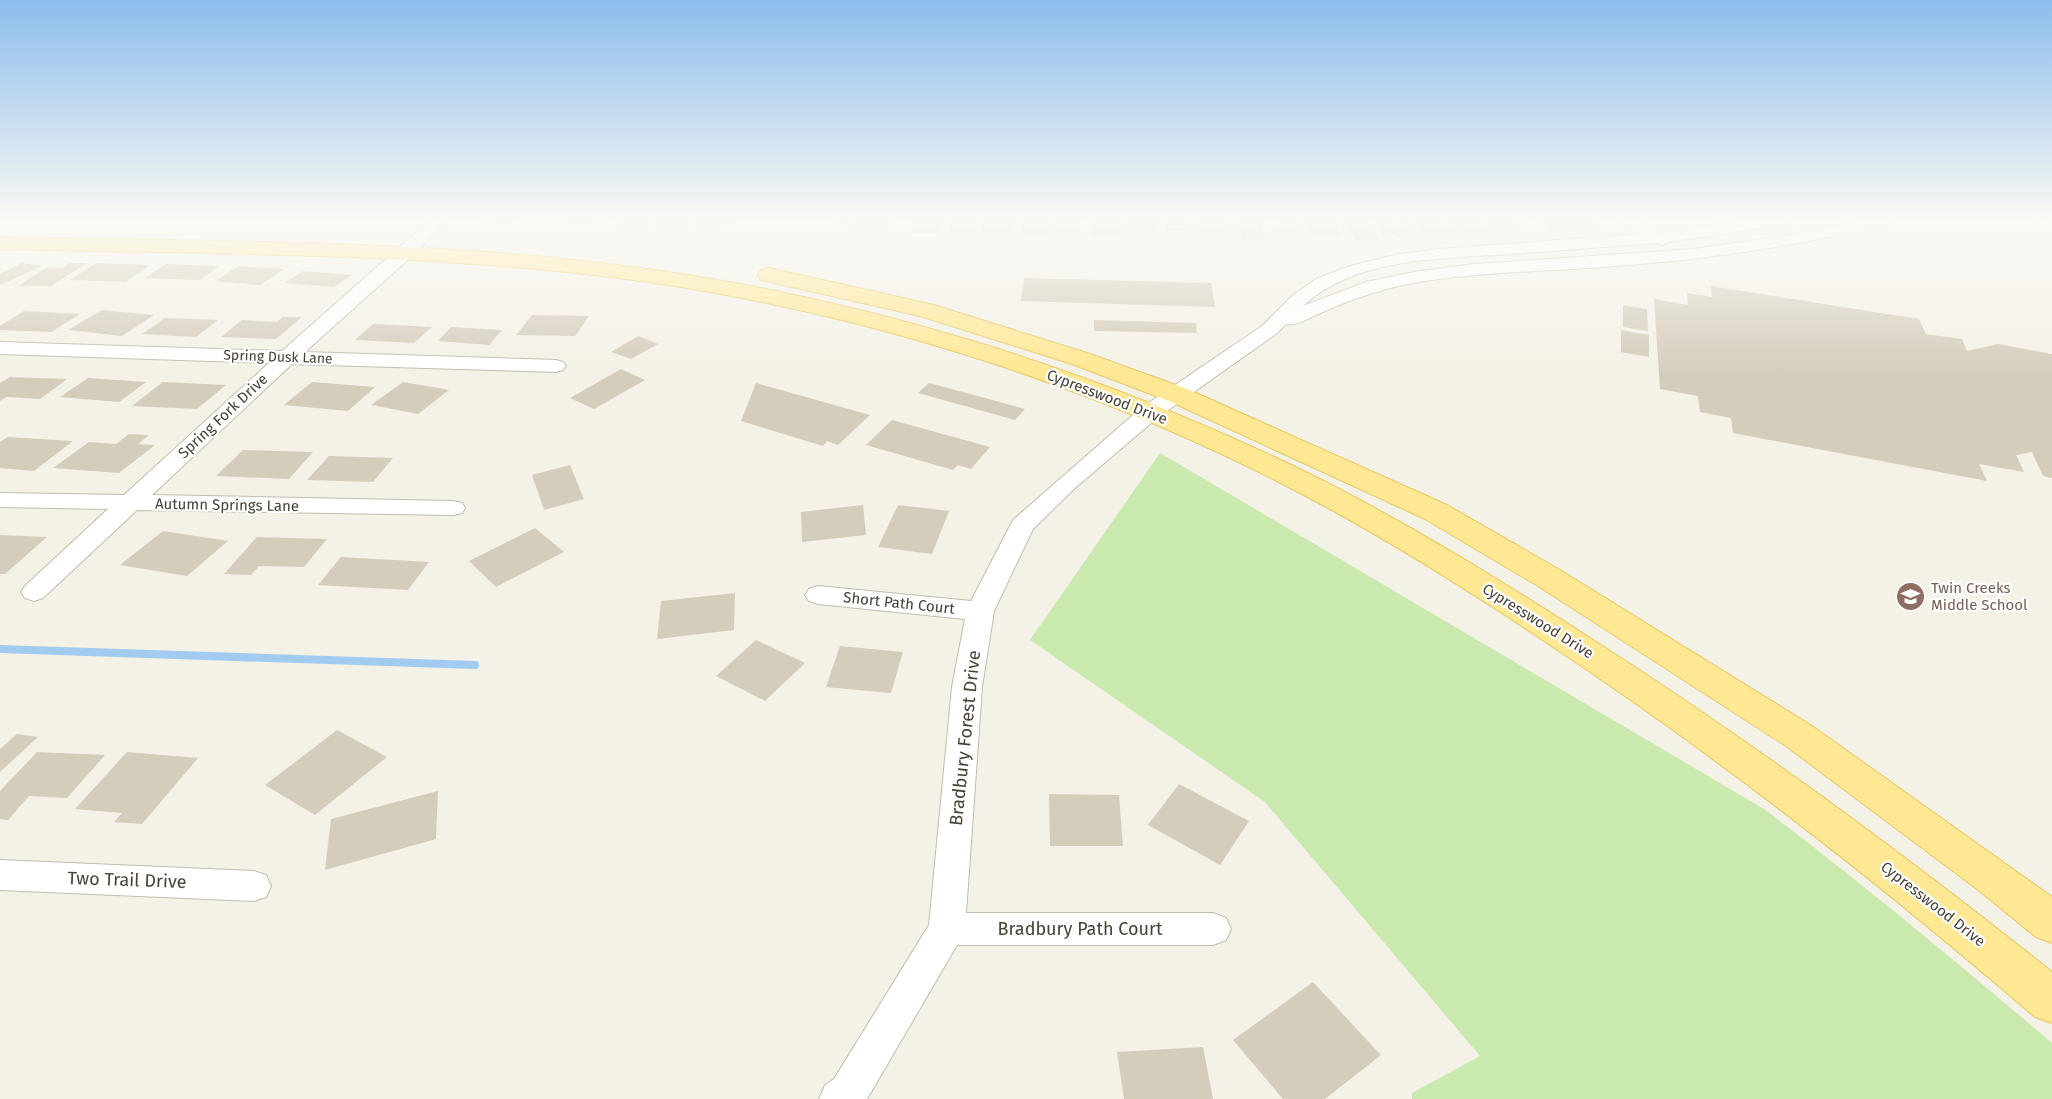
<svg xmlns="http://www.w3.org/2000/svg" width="2052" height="1099" font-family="'Fira Sans',sans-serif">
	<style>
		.green { fill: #cae9af }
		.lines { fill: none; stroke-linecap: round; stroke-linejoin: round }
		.stream { stroke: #a2cbf1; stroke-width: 8 }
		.building { fill: #d5cdbc }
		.minor-casing { stroke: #c2bcac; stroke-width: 2 }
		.major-casing { stroke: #e5c863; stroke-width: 2 }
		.minor { fill: #fff; fill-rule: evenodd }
		.major { fill: #ffe894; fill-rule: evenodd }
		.labels { text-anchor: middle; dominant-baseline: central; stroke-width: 4.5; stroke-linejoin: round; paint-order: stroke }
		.far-street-label { font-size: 14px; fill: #474136; stroke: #fff }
		.street-label { font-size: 15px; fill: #474136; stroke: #fff }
		.education-label { font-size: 15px; fill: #785e54; stroke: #fff; text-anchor: start }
		.near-street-label { font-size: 18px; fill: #474136; stroke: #fff }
	</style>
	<rect width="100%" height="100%" fill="#f4f1e7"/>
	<path class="green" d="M 1160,453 L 1764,809 C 1863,884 1958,963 2052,1043 L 2052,1099 L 1412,1099 L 1412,1093 L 1480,1056 L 1265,802 L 1030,640 Z"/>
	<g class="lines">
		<path class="stream" d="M 0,649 L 475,665"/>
	</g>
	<g class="building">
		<path d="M 483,219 L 515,219 L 510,224 L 479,222 Z"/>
		<path d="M 526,219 L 564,219 L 560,223 L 522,223 Z"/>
		<path d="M 572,219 L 605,219 L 600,223 L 589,222 L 585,225 L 566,223 Z"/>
		<path d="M 625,219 L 651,219 L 647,226 L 621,226 Z"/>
		<path d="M 659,219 L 692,219 L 688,226 L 655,225 Z"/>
		<path d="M 701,219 L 737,219 L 732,224 L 716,223 L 712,227 L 695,225 Z"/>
		<path d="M 827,219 L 858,219 L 845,225 Z"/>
		<path d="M 867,219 L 892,219 L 888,221 L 893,223 L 874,233 L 852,226 Z"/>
		<path d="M 915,219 L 943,219 L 940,233 L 912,233 Z"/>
		<path d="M 951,219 L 976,219 L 975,232 L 950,232 Z"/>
		<path d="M 984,219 L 1014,219 L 1012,234 L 981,233 Z"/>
		<rect x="1022" y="219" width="27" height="16"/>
		<path d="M 1055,219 L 1079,219 L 1081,234 L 1056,234 Z"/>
		<path d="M 1092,219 L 1120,220 L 1120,236 L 1091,235 Z"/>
		<path d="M 1125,219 L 1156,219 L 1158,230 L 1127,230 Z"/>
		<path d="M 1164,219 L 1181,219 L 1182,222 L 1189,222 L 1192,231 L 1167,231 Z"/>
		<path d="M 1198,219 L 1227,220 L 1229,233 L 1199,232 Z"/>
		<path d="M 1304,219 L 1334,220 L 1341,236 L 1310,235 Z"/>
		<path d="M 1375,219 L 1391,219 L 1395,225 L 1398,225 L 1396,222 L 1407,222 L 1418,238 L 1398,238 L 1395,234 L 1384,234 Z"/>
		<path d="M 1412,219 L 1442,222 L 1452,232 L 1426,233 Z"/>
		<path d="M 1447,219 L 1476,219 L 1492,231 L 1465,234 Z"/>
		<path d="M 1483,219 L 1507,219 L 1521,229 L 1500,231 Z"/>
		<path d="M 1537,219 L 1576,219 L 1580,222 L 1590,221 L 1599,227 L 1552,231 Z"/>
		<path d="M 1237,220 L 1260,220 L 1265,239 L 1242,239 Z"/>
		<path d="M 1280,220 L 1298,220 L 1304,234 L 1275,234 L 1272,225 L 1282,225 Z"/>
		<path d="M 1365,220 L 1379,239 L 1356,240 L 1343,221 Z"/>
		<path d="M 21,263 L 42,266 L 0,285 L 0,274 Z"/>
		<path d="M 70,263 L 87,263 L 51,286 L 18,286 L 47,267 L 62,268 Z"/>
		<path d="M 96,263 L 150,265 L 126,282 L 70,280 Z"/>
		<path d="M 166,264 L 219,266 L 200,280 L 145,278 Z"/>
		<path d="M 238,266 L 284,269 L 260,285 L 216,281 Z"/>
		<path d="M 303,271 L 352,275 L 334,287 L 285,283 Z"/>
		<path d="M 1024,278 L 1211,283 L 1215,307 L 1021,301 Z"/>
		<path d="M 1711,286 L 1919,319 L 1926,334 L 1962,339 L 1967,351 L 1998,344 L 2052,354 L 2052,478 L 2043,476 L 2032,452 L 2016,455 L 2024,472 L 1979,464 L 1987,481 L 1733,433 L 1731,418 L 1700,412 L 1698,396 L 1660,389 L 1654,299 L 1688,305 L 1687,293 L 1712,297 Z"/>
		<path d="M 1623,305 L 1647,309 L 1648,331 L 1623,327 Z"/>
		<path d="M 102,310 L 154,315 L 122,336 L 68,330 Z"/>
		<path d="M 24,311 L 80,314 L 51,332 L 0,330 L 0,326 Z"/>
		<path d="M 532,315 L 589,316 L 575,336 L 516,335 Z"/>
		<path d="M 283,317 L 302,317 L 276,339 L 221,337 L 242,320 L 277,322 Z"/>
		<path d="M 165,318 L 218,320 L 196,337 L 142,334 Z"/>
		<path d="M 1094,320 L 1196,323 L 1197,333 L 1094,331 Z"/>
		<path d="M 373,324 L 432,327 L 414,343 L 355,340 Z"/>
		<path d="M 451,327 L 502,330 L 489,345 L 438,341 Z"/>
		<path d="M 1621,330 L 1649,335 L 1649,357 L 1621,352 Z"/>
		<path d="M 638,336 L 658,344 L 631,359 L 611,352 Z"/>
		<path d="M 621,369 L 645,380 L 594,409 L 570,398 Z"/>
		<path d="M 10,377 L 67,379 L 40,399 L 6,397 L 0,401 L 0,383 Z"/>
		<path d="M 88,378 L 146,382 L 119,402 L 60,397 Z"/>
		<path d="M 163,382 L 226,385 L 197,409 L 132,406 Z"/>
		<path d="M 312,382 L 375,387 L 348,411 L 284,405 Z"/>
		<path d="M 403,382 L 449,390 L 418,414 L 371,405 Z"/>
		<path d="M 756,383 L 870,415 L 838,445 L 827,441 L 823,446 L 741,421 Z"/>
		<path d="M 929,383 L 974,395 L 1025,409 L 1015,420 L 918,393 Z"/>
		<path d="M 892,420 L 990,447 L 971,469 L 958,465 L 953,470 L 866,445 Z"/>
		<path d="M 129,434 L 149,435 L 138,444 L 155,445 L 119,473 L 53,468 L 89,442 L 116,444 Z"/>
		<path d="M 8,437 L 73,441 L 34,471 L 0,468 L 0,442 Z"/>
		<path d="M 243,450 L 313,452 L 289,479 L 216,476 Z"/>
		<path d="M 329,456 L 393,458 L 373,482 L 307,480 Z"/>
		<path d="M 570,465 L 584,499 L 544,510 L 532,475 Z"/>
		<path d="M 863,505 L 866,535 L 802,542 L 801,512 Z"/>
		<path d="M 898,505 L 949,511 L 932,554 L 878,547 Z"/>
		<path d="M 535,528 L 564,552 L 496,587 L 469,561 Z"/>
		<path d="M 163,531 L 228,541 L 187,576 L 120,565 Z"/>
		<path d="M 0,535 L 47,537 L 5,574 L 0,574 Z"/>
		<path d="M 257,537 L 327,539 L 304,567 L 259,566 L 251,575 L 224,574 Z"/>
		<path d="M 341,557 L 429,562 L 408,590 L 318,585 Z"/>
		<path d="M 735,593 L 734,630 L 657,639 L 661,601 Z"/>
		<path d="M 756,640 L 805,663 L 765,701 L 716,676 Z"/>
		<path d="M 840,646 L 903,652 L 891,693 L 826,687 Z"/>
		<path d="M 337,730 L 387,757 L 315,815 L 265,785 Z"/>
		<path d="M 17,734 L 38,737 L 0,772 L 0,749 Z"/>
		<path d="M 37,752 L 105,755 L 67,798 L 29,796 L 8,820 L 0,819 L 0,791 Z"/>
		<path d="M 127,752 L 198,758 L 142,824 L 114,822 L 122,813 L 75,809 Z"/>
		<path d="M 1179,784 L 1249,821 L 1220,865 L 1148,825 Z"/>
		<path d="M 438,791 L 436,839 L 325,870 L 331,819 Z"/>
		<path d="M 1049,794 L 1119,795 L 1123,846 L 1050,846 Z"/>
		<path d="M 1313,982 L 1381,1055 L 1325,1099 L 1283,1099 L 1233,1040 Z"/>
		<path d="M 1203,1047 L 1213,1099 L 1124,1099 L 1117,1052 Z"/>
	</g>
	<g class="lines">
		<defs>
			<g id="minor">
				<path d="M 431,219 L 448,219 L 411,257 L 305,352 L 556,360 L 563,362 L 566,366 L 563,370 L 556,372 L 292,364 L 152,495 L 453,501 L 462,503 L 465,508 L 462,513 L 453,515 L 137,510 L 43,598 L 34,601 L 25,598 L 21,592 L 25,586 L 108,509 L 0,507 L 0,493 L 124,495 L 269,363 L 0,354 L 0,342 L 282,351 Z"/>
				<path d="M 1618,219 L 1637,219 L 1661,233 L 1755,219 L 1794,219 L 1786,224 L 1669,242 L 1662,245 L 1656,243 C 1608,247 1561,250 1513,254 C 1445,259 1357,256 1303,306 L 1366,282 L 1414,272 L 1475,264 L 1694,249 L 1792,235 L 1870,219 L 1897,219 L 1895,222 C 1807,244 1719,258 1629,265 C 1561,271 1492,271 1425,281 C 1386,287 1351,299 1316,315 C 1307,319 1297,326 1286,324 L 1276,334 L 1157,418 L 1075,488 L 1033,529 L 994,611 L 982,687 L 966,913 L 1213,913 L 1226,918 L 1231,929 L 1226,940 L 1213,945 L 957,945 L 867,1099 L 819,1099 L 825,1085 L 834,1079 L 929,925 L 952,687 L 965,619 L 818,604 L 809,601 L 805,595 L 809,589 L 818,586 L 971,601 L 1013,520 L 1141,408 L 1262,326 L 1292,296 L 1316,279 L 1350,266 L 1395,255 L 1438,249 L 1640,234 Z"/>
				<path d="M 0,860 L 254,871 L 266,875 L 271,886 L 266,897 L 254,901 L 0,890 Z"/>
			</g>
			<g id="major">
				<path d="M 0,237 C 214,242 428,239 640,268 C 862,298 1083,366 1285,462 C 1390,512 1489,573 1587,636 C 1748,739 1902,852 2052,972 L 2052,1023 L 2035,1017 C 1884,887 1728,764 1562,653 C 1469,590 1374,530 1273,479 C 1077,380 859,312 641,281 C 429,252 214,254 0,249 Z"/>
				<path d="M 769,268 L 934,305 L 1090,354 L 1187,389 L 1447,505 L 1560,570 L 1812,726 L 2052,897 L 2052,943 L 2036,937 L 1977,889 L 1786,746 L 1538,586 L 1425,519 L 1169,401 L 1072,364 L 920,316 L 761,280 L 758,275 L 761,270 Z"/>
			</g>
		</defs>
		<use href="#minor" class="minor-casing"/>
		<use href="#major" class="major-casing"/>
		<use href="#minor" class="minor"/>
		<use href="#major" class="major"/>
	</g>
	<linearGradient id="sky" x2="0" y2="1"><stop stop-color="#8cbdec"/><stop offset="0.59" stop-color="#faf9f4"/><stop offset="1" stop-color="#faf9f4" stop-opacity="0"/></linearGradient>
	<rect width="2052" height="373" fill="url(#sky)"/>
	<defs>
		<symbol id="school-disc" viewBox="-11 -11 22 22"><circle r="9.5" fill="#8d6e63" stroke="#fff"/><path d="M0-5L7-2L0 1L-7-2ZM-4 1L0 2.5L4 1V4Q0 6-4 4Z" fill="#fff"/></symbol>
	</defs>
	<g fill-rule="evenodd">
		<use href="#school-disc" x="1894" y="580" width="33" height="33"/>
	</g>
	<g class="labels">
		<g class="far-street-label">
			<text transform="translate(278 357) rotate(2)">Spring Dusk Lane</text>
		</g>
		<g class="street-label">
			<text transform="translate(1107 397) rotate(21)">Cypresswood Drive</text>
			<text transform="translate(223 416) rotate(-43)">Spring Fork Drive</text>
			<text transform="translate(227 505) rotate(1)">Autumn Springs Lane</text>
			<text transform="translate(899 603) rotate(6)">Short Path Court</text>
			<text transform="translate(1538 621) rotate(32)">Cypresswood Drive</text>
			<text transform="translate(1933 904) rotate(38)">Cypresswood Drive</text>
		</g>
		<g class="education-label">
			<text x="1931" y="588">Twin Creeks<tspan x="1931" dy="17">Middle School</tspan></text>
		</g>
		<g class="near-street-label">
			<text transform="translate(965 738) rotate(-84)">Bradbury Forest Drive</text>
			<text transform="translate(127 880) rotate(2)">Two Trail Drive</text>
			<text x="1080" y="929">Bradbury Path Court</text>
		</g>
	</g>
</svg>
